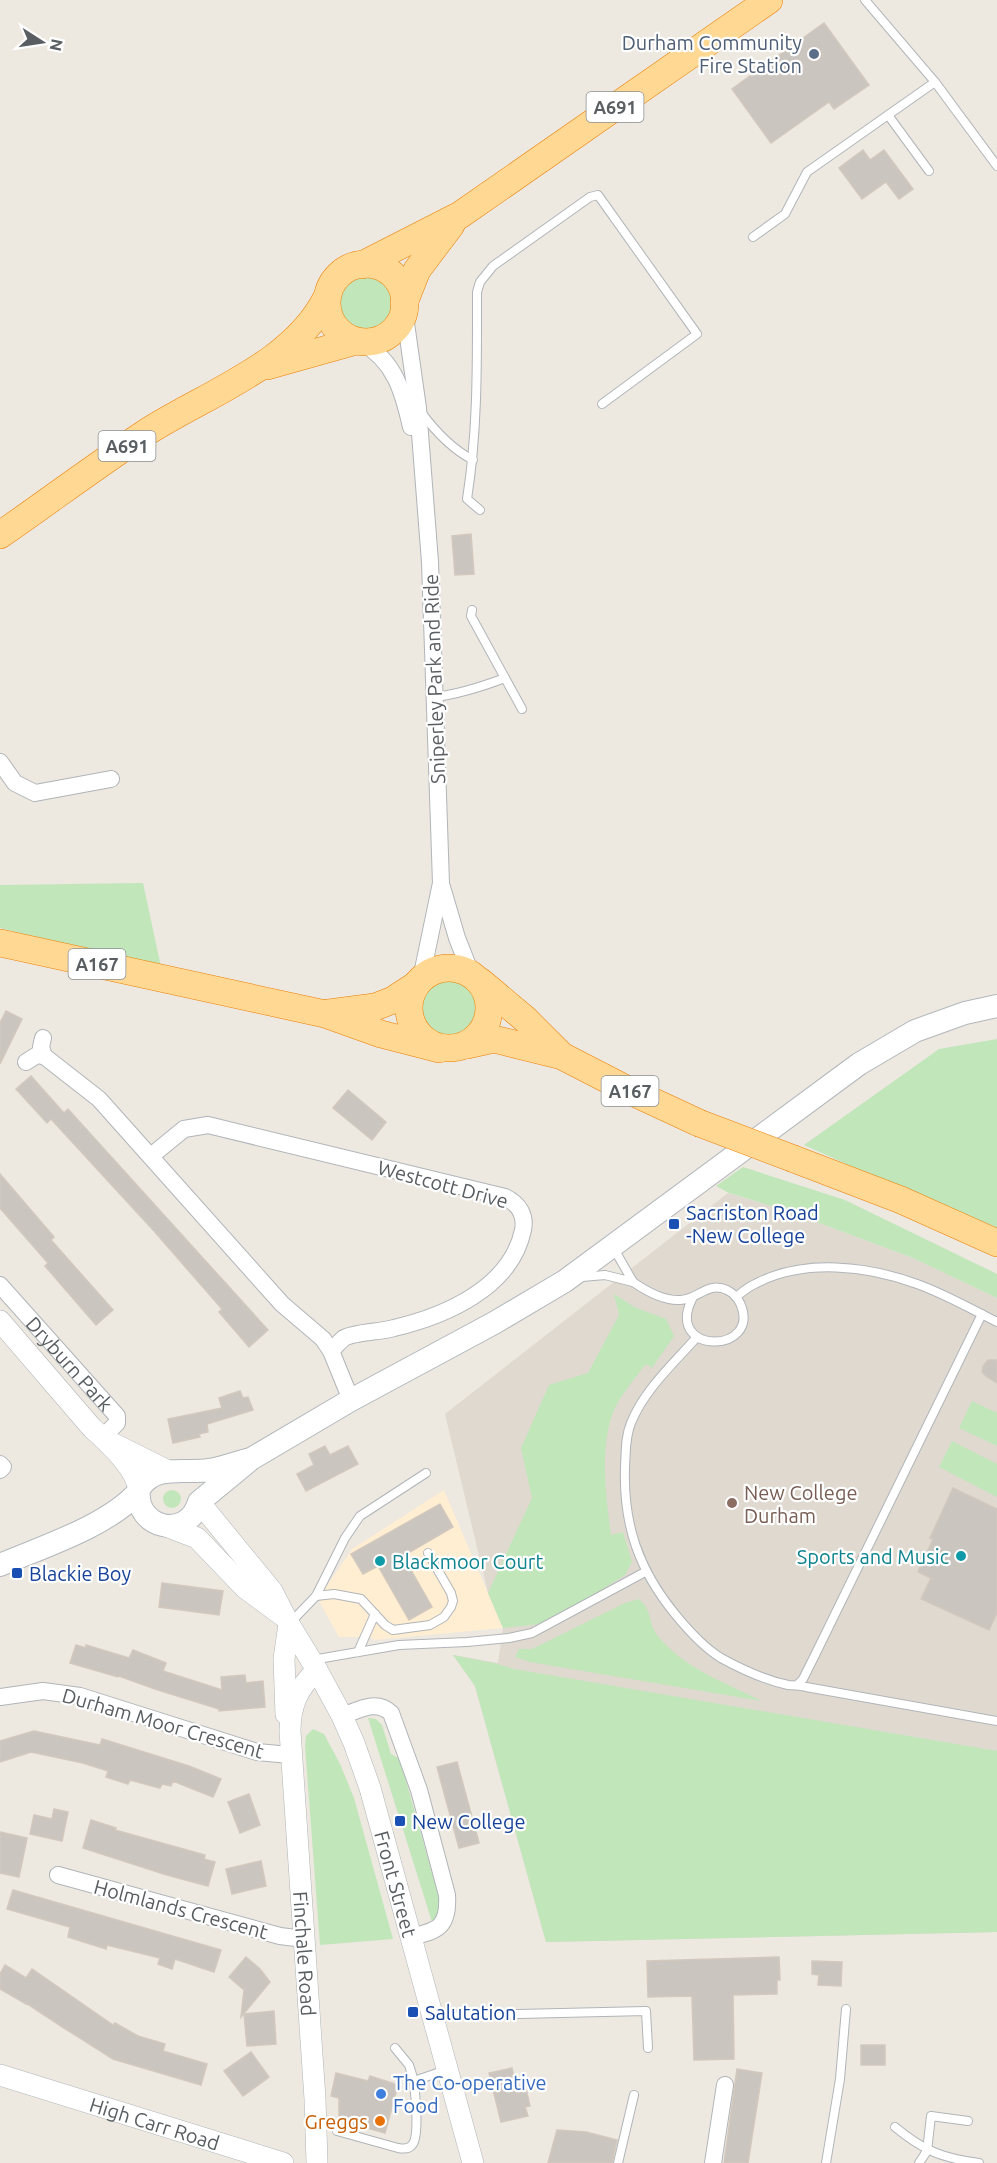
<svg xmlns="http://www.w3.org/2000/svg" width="997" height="2163" font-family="Ubuntu,sans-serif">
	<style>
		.commercial { fill: #ffeed2 }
		.education { fill: #dfd9d0 }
		.green { fill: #c1e6ba }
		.building { fill: #cac5bf; stroke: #d2c8be; stroke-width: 1.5 }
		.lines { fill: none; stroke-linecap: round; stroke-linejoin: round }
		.service-casing { stroke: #b1b5b9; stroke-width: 10 }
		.minor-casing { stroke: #b1b5b9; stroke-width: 18 }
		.tertiary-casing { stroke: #b1b5b9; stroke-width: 22 }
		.secondary-casing { stroke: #b2b7bc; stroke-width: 24 }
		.trunk-casing { stroke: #ec7e00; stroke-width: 28 }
		.service { stroke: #fff; stroke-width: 8 }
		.minor { stroke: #fff; stroke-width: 16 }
		.tertiary { stroke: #fff; stroke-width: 21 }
		.secondary { stroke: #fff; stroke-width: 22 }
		.trunk { stroke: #ffd893; stroke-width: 27 }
		.trunk-bridge-casing { stroke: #ec7e00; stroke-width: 28; stroke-linecap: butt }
		.trunk-bridge { stroke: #ffd893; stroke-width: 27 }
		.service-dot { fill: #5c6f8a; stroke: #fff; stroke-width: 2 }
		.transit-dot { fill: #1a4fb4; stroke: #fff; stroke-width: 2 }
		.education-dot { fill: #8d6e63; stroke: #fff; stroke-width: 2 }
		.culture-dot { fill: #0f9aa8; stroke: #fff; stroke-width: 2 }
		.shop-dot { fill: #3f7fe0; stroke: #fff; stroke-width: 2 }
		.food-dot { fill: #e8710a; stroke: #fff; stroke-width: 2 }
		.labels { text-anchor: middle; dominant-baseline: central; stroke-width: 4.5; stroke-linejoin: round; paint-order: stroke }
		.shield { fill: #fff; stroke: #8b8e91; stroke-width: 1.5 }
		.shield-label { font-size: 18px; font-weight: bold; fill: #595e62 }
		.service-label { font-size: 20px; fill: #4e5e75; stroke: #fff; text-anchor: end }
		.street-label { font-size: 20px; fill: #595e62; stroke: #fff }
		.transit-label { font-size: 20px; fill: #164399; stroke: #fff; text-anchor: start }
		.education-label { font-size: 20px; fill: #785e54; stroke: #fff; text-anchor: start }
		.culture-label { font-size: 20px; fill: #0d838f; stroke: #fff; text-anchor: end }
		.shop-label { font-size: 20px; fill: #366cbe; stroke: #fff; text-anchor: start }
		.food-label { font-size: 20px; fill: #c56008; stroke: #fff; text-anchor: end }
	</style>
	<rect width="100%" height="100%" fill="#ede8e0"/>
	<path class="commercial" d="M 444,1490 L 503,1628 L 374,1640 L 370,1637 L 339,1637 L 315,1594 L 326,1587 L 352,1549 Z"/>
	<path class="education" d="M 728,1193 L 787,1211 L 913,1258 L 997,1298 L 997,1932 L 546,1942 L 475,1686 L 453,1655 L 498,1663 L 503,1628 L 488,1593 L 445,1414 Z"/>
	<g class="green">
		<circle cx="366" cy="304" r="28"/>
		<path d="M 143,883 L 161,967 L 0,928 L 0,885 Z"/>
		<circle cx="448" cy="1007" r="28"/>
		<path d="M 997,1039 L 997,1232 L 804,1145 L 939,1049 Z"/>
		<path d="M 743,1167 L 845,1200 L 997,1274 L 997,1298 L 913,1258 L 787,1211 L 729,1193 L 716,1186 Z"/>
		<path d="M 614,1294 L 634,1307 L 666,1319 L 674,1336 L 652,1368 L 646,1364 C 635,1378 622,1393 614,1410 C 599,1446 606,1497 611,1535 L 623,1532 L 632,1562 L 625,1575 L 582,1602 L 539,1624 L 503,1628 L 488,1593 L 532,1498 L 521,1448 L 549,1385 L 588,1373 L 619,1315 Z"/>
		<path d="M 972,1401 L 997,1413 L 997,1446 L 959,1428 Z"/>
		<path d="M 952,1441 L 997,1464 L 997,1497 L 939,1467 Z"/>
		<circle cx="172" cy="1499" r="9"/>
		<path d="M 639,1599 C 653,1612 648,1623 657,1635 C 683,1668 726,1683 762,1701 L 530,1662 L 515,1657 L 519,1649 L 532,1649 L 625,1603 Z"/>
		<path d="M 453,1655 L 498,1664 L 514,1669 L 997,1751 L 997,1932 L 546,1942 L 475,1686 Z"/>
		<path d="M 368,1718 L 376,1719 L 382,1725 L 391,1754 L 400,1759 L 439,1898 L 439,1911 L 433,1925 Z"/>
		<path d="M 313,1729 L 324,1734 L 340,1764 L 354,1798 L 393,1939 L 320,1945 L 305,1746 L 306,1736 Z"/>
	</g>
	<g class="building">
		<path d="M 824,23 L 869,85 L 834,109 L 829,102 L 771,143 L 732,89 Z"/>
		<path d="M 863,150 L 870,160 L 884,150 L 913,189 L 899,199 L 886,182 L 862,199 L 839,168 Z"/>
		<path d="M 471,534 L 474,574 L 455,575 L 452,536 Z"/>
		<path d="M 6,1011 L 22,1019 L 0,1064 L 0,1023 Z"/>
		<path d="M 31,1076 L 64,1113 L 68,1109 L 268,1330 L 249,1347 L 219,1312 L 222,1309 L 154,1231 L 51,1119 L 47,1123 L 16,1089 Z"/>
		<path d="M 348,1090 L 386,1122 L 372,1140 L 333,1108 Z"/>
		<path d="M 0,1174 L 54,1237 L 51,1240 L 113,1310 L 96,1325 L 45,1266 L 48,1263 L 0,1208 Z"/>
		<path d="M 988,1360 L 997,1360 L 997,1383 L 987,1377 L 982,1372 L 983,1366 Z"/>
		<path d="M 240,1391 L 243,1398 L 248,1397 L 253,1410 L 207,1424 L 208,1432 L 199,1434 L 200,1437 L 173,1443 L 168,1419 L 222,1408 L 219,1398 Z"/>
		<path d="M 325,1446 L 330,1455 L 348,1446 L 358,1464 L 306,1491 L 297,1474 L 314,1465 L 309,1454 Z"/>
		<path d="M 953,1488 L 997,1509 L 997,1613 L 989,1630 L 921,1599 L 931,1578 L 918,1572 L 933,1539 L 930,1538 Z"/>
		<path d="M 440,1504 L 453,1527 L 403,1556 L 432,1607 L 409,1620 L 378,1566 L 363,1574 L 351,1554 Z"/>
		<path d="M 162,1583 L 223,1591 L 219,1615 L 159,1607 Z"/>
		<path d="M 76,1645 L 86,1648 L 86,1645 L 129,1658 L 133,1650 L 166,1663 L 163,1671 L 222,1690 L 221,1677 L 245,1675 L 246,1683 L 263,1681 L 265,1707 L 219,1711 L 219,1709 L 155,1689 L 119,1676 L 118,1677 L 70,1663 Z"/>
		<path d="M 34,1731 L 100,1745 L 102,1739 L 189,1766 L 221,1779 L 213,1797 L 173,1781 L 171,1786 L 162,1784 L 160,1788 L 130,1780 L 128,1784 L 106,1777 L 108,1771 L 83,1763 L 31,1752 L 0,1762 L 0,1741 Z"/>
		<path d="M 457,1762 L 479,1843 L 459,1848 L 437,1767 Z"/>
		<path d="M 249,1794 L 260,1825 L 240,1833 L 228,1802 Z"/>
		<path d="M 54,1809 L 68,1812 L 62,1841 L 30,1834 L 34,1815 L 52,1819 Z"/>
		<path d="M 91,1820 L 116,1828 L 115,1830 L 205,1855 L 204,1859 L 215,1862 L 208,1886 L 167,1875 L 83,1848 Z"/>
		<path d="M 0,1832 L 27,1838 L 19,1877 L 0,1873 Z"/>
		<path d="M 261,1861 L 266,1886 L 232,1894 L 226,1869 Z"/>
		<path d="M 13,1890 L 221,1950 L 214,1972 L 175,1959 L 172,1969 L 158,1964 L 160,1958 L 107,1945 L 106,1949 L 68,1937 L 70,1927 L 7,1909 Z"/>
		<path d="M 246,1957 L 260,1969 L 270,1982 L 241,2017 L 244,1990 L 229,1977 Z"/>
		<path d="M 779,1957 L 780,1980 L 777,1980 L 777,1994 L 733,1995 L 734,2059 L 694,2060 L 692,1996 L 648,1997 L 647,1961 Z"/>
		<path d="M 812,1961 L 842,1962 L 841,1986 L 818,1985 L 819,1975 L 812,1974 Z"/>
		<path d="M 5,1965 L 26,1978 L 32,1969 L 113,2025 L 115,2023 L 138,2036 L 165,2044 L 163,2051 L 207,2064 L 201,2085 L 113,2059 L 64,2028 L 26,2003 L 26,2004 L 0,1989 L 0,1974 Z"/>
		<path d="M 274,2011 L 276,2044 L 247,2046 L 244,2014 Z"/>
		<rect x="861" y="2045" width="24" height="20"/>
		<path d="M 251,2052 L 269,2077 L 243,2096 L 224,2071 Z"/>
		<path d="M 512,2068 L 516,2087 L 525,2085 L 530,2106 L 525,2107 L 528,2116 L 501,2122 L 489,2073 Z"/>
		<path d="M 737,2069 L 762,2073 L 748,2163 L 724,2163 Z"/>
		<path d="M 336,2073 L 368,2081 L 370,2076 L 398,2085 L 385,2133 L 339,2120 L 339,2098 L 331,2096 Z"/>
		<path d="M 557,2130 L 586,2132 L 617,2140 L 612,2163 L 548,2163 Z"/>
	</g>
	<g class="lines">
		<defs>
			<g id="service">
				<path d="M 865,0 L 935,82 L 997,166"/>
				<path d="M 888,115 L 929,171"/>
				<path d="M 753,237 L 785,214 L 807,172 L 935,82"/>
				<path d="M 421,412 C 435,431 452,449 473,460"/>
				<path d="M 480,510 L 467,499 C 478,430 477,361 477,292 L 480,282 L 493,266 L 590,197 L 598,195 L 697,334 L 602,404"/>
				<path d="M 472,610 L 471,616 L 522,709"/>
				<path d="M 435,697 C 460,694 481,687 505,678"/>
				<path d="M 582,1277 L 605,1275 L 633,1282 L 613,1247"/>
				<path d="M 633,1282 C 646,1291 663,1301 680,1300 C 698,1300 707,1281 727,1290 C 733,1293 737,1297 740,1303 C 763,1354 664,1356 692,1299"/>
				<path d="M 736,1297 C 742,1292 748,1287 755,1284 C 804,1258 868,1266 917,1284 C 945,1294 971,1309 997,1322"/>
				<path d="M 697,1337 C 674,1363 644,1390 631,1423 C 625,1437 626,1452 625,1467 C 623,1525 639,1570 675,1614 C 688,1630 703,1647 721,1658 C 741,1669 765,1680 788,1685 C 795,1686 799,1685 806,1687 L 997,1721"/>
				<path d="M 316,1596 L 334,1594 L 361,1599 L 385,1625 L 393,1630 L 430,1625 L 444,1617 L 451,1607 L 453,1601 L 451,1593 L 428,1553"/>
				<path d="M 291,1622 L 316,1596 L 345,1538 L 360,1516 L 426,1473"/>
				<path d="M 358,1652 L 375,1614"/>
				<path d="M 312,1660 L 399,1645 L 467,1642 L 509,1638 L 532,1633 L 645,1572"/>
				<path d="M 798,1684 L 803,1679 L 815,1655 L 982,1314"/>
				<path d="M 432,2016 L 646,2011 L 648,2048"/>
				<path d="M 395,2048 L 409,2065 L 414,2081"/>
				<path d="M 895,2127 C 924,2151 942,2158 979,2163"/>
				<path d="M 337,2131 L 398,2148 C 403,2149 409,2149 412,2145 C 420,2137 415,2093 414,2081 L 446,2070"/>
				<path d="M 618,2163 L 634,2095"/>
				<path d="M 826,2163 L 840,2079 L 846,2009"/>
				<path d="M 919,2163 L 927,2151 L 931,2116 L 968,2121"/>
			</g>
			<g id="minor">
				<path d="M 404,309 L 418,408 L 430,562 L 441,883 L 421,979"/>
				<path d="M 361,342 C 395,361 403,392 411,427"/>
				<path d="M 0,762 L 15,783 L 35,793 L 111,779"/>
				<path d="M 442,887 L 457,938 L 472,976"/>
				<path d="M 43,1038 L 41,1047 L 44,1056 L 99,1099 L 282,1304 L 323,1339 L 331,1351 L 351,1400"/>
				<path d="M 26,1062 L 37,1055 L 44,1056"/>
				<path d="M 151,1156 L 184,1129 L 208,1125 L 505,1197 C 519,1204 526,1215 523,1230 C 511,1288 445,1316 394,1328 C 381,1332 354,1332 344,1338 C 339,1342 335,1347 331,1351"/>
				<path id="s1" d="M 0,1285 L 117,1416 L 117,1423 L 103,1437"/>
				<path d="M 0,1464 L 3,1467 L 0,1470"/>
				<path d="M 0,1697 L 43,1691 L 80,1696 L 257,1752 L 290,1755"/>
				<path d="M 342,1716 C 359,1710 376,1699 391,1713 L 419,1790 L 447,1895 C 449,1927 438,1931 410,1937"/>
				<path d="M 58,1875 L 280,1936 L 304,1939"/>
				<path d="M 713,2163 L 725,2085"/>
			</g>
			<g id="tertiary">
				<path d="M 0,1321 L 92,1428 C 108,1442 135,1468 139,1489"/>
				<path d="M 114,1444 L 168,1471"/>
				<path id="s2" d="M 199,1502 L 272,1591 L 289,1624 L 317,1670 L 342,1716 L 354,1743 L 370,1788 L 473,2163"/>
				<path d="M 166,1526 L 197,1538 L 245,1588 L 283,1616"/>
				<path id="s3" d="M 317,1670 C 298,1688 290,1705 290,1731 L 315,2099 L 317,2163"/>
				<path d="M 286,1714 L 284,1659 L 289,1624"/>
				<path id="s4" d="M 0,2075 L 283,2163"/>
			</g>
			<g id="secondary">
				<path d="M 251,1459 C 237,1462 223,1468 209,1470 C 184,1474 155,1463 139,1489 C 134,1529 188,1541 199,1502 L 251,1459 L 351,1400 L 494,1323 L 565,1281 L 859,1064 L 915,1031 L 965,1013 L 997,1006"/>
				<path d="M 0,1565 C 42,1547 108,1526 138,1492"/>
			</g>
			<g id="trunk">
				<circle cx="366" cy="303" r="39"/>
				<path d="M 362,265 L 460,215 L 769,0"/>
				<path d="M 404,303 L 417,270 L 451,225"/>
				<path d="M 267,366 L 356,341"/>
				<path d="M 0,535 C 49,501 97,465 147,432 C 208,393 294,364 327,297"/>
				<path d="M 0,943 L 325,1014 L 381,1034 L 439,1049"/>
				<circle cx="449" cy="1008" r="40"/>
				<path d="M 481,982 L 525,1019 L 561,1055"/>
				<path d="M 329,1013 L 375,1007 L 393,1000 L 416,985"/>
				<path d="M 467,1045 L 494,1039 L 562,1056 L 628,1090 L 699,1123"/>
				<path d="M 794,1159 L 901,1200 L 997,1243"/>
			</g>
		</defs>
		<use href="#service" class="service-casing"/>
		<use href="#minor" class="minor-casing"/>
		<use href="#tertiary" class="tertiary-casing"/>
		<use href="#secondary" class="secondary-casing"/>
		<use href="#trunk" class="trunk-casing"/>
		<use href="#service" class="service"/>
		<use href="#minor" class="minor"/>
		<use href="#tertiary" class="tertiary"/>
		<use href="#secondary" class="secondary"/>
		<use href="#trunk" class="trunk"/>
		<defs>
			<path id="trunk-bridge" d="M 699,1123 L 794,1159"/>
		</defs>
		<use href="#trunk-bridge" class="trunk-bridge-casing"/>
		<use href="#trunk-bridge" class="trunk-bridge"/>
	</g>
	<circle class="service-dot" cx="814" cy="54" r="6"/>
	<g class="transit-dot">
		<rect x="668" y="1218" width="12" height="12" rx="3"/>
		<rect x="11" y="1567" width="12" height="12" rx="3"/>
		<rect x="394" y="1815" width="12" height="12" rx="3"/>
		<rect x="407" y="2006" width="12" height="12" rx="3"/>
	</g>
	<circle class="education-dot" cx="732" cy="1503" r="6"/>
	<g class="culture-dot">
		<circle cx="961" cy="1556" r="6"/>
		<circle cx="380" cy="1561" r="6"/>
	</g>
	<circle class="shop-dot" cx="381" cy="2094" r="6"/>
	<circle class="food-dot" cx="380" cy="2121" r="6"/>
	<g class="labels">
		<g class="shield">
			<rect x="586.5" y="92" width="57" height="30" rx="4.5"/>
			<rect x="98.5" y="431" width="57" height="30" rx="4.5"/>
			<rect x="68.5" y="949" width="57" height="30" rx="4.5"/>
			<rect x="601.5" y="1076" width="57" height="30" rx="4.5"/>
		</g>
		<g class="shield-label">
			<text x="615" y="107">A691</text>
			<text x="127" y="446">A691</text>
			<text x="97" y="964">A167</text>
			<text x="630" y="1091">A167</text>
		</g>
		<g class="service-label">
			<text x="802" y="42">Durham Community<tspan x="802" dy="23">Fire Station</tspan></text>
		</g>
		<g class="street-label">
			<text transform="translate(434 679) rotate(-92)">Sniperley Park and Ride</text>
			<text transform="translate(443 1184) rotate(15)">Westcott Drive</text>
			<text stroke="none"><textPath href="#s1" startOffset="105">Dryburn Park</textPath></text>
			<text transform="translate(163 1723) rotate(16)">Durham Moor Crescent</text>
			<text stroke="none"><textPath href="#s2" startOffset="435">Front Street</textPath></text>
			<text transform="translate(181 1909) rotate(15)">Holmlands Crescent</text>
			<text stroke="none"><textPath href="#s3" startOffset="292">Finchale Road</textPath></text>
			<text stroke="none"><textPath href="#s4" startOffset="162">High Carr Road</textPath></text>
		</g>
		<g class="transit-label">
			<text x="686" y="1212">Sacriston Road<tspan x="686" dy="23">-New College</tspan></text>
			<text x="29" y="1573">Blackie Boy</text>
			<text x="412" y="1821">New College</text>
			<text x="425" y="2012">Salutation</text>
		</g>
		<g class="education-label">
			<text x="744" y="1492">New College<tspan x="744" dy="23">Durham</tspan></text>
		</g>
		<g class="culture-label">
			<text x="949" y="1556">Sports and Music</text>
			<text x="392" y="1561" text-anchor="start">Blackmoor Court</text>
		</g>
		<g class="shop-label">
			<text x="393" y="2082">The Co-operative<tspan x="393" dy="23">Food</tspan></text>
		</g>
		<g class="food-label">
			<text x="368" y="2121">Greggs</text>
		</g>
	</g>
	<g transform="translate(42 42) rotate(102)" stroke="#ffffff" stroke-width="4.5" paint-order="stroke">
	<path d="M0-4.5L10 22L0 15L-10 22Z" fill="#595e62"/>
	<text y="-9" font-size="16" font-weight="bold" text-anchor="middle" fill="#595e62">N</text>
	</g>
</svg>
